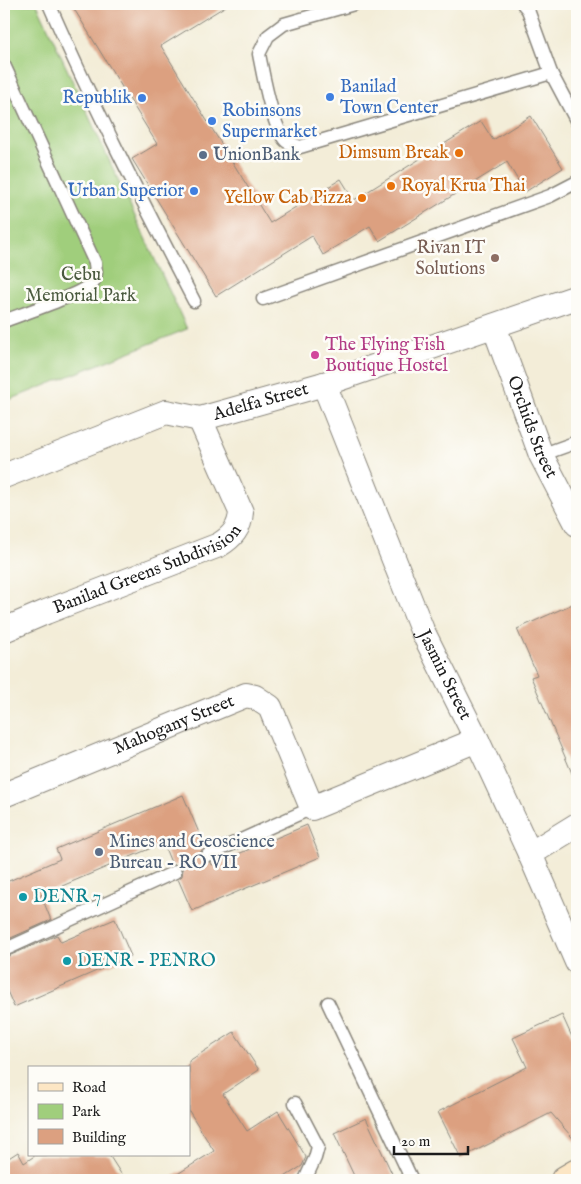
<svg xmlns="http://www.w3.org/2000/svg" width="581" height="1184" font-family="'IM FELL English',serif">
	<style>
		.green { fill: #a0ce7c; stroke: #5e754c }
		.building { fill: #dca080 }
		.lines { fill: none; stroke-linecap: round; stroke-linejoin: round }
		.service-casing { stroke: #88847a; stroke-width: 15 }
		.minor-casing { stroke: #88847a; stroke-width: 26 }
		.secondary-casing { stroke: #88847a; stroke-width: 30 }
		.service { stroke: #fff; stroke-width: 12 }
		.minor { stroke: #fff; stroke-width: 24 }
		.secondary { stroke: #fce6c4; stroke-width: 28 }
		.shop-dot { fill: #3f7fe0; stroke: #fdfcf7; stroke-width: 2 }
		.food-dot { fill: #e8710a; stroke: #fdfcf7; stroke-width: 2 }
		.service-dot { fill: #5c6f8a; stroke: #fdfcf7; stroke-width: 2 }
		.education-dot { fill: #8d6e63; stroke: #fdfcf7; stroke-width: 2 }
		.hotel-dot { fill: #d1479c; stroke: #fdfcf7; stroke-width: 2 }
		.culture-dot { fill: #0f9aa8; stroke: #fdfcf7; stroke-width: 2 }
		.labels { text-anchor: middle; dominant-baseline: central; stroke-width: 5; stroke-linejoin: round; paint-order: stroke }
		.shop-label { font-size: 18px; fill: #366cbe; stroke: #fdfcf7; text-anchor: start }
		.food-label { font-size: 18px; fill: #c56008; stroke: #fdfcf7; text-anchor: end }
		.service-label { font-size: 18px; fill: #4e5e75; stroke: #fdfcf7; text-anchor: start }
		.education-label { font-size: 18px; fill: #785e54; stroke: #fdfcf7; text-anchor: end }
		.park-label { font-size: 18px; fill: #4a5a3e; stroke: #fdfcf7 }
		.hotel-label { font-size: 18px; fill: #b23c85; stroke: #fdfcf7; text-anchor: start }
		.street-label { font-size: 18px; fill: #1c1c1c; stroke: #fdfcf7 }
		.culture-label { font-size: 18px; fill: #0d838f; stroke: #fdfcf7; text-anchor: start }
	</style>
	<rect width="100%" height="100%" fill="#fdfcf7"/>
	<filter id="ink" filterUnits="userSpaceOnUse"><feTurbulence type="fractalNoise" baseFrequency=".02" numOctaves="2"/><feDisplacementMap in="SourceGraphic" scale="10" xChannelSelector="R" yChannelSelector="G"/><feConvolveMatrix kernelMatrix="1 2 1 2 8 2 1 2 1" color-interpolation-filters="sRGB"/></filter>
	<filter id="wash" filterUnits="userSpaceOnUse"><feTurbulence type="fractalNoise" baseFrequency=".0096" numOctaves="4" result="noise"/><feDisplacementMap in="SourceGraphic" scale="20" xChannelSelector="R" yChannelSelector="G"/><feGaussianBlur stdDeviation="1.12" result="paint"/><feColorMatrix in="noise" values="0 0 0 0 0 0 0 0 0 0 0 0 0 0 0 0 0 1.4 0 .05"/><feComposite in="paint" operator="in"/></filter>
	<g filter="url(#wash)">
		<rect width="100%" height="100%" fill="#f3edd8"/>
		<path class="green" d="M 4,4 L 37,4 L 187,329 L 4,402 Z"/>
		<g id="blocks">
			<g class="building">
				<path d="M 71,4 L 229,4 L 161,46 L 270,223 L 341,179 L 354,200 L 481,121 L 493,140 L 531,116 L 563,168 L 525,192 L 507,162 L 379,241 L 370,226 L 323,255 L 312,236 L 216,296 L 132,159 L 157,144 Z"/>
				<path d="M 577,602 L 577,785 L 531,677 L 537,675 L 517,629 Z"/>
				<path d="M 183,795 L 205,847 L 201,851 L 200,855 L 204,862 L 211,862 L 212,865 L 307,825 L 320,857 L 192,911 L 178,879 L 182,876 L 183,869 L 179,865 L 172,865 L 163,843 L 41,895 L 51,920 L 4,941 L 4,883 L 60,859 L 56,849 Z"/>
				<path d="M 115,919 L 131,956 L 14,1007 L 4,984 L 4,958 L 57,935 L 61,942 Z"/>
				<path d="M 562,1015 L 577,1048 L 577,1143 L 551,1113 L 461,1158 L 438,1112 L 527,1067 L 513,1038 Z"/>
				<path d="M 234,1032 L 259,1070 L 223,1094 L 247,1131 L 278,1111 L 306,1157 L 302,1166 L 280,1180 L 168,1180 L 214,1151 L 189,1111 L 189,1061 Z"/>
				<path d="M 366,1118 L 395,1180 L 356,1180 L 334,1133 Z"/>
				<path d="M 18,1152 L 24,1163 L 36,1155 L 109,1155 L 125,1180 L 4,1180 L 4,1161 Z"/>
			</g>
		</g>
	</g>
	<g filter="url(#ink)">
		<use href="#blocks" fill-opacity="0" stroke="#88847a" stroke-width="1"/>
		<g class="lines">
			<defs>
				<g id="service">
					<path d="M 49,4 C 93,105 143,203 194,301"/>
					<path d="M 354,4 L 284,24 L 268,36 L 259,54 C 263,74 272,127 286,141 C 289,144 296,145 300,147 L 551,73"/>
					<path d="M 523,4 L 528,10 L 551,73 L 577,122"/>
					<path d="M 4,65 L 95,263 C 96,270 97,276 93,282 C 86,293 19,315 4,321"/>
					<path d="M 263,299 L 550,196 L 577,182"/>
					<path d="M 541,455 L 577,442"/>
					<path d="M 208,855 L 312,808"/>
					<path d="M 4,950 L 175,872"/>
					<path d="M 328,1003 L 412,1180"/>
					<path d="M 295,1103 L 318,1147 L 315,1158 L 305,1180"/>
				</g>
				<g id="minor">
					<path id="s1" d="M 494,326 L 541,455 L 577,524"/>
					<path id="s2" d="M 324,384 L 422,630 L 477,740 L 530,854 L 577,962"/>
					<path id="s3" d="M 4,476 L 166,412 L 200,419 L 324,384 L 577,297"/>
					<path id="s4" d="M 4,630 L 46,612 L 219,545 C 232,537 240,528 241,512 L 200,419"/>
					<path id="s5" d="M 4,795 L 246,695 L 255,697 L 270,707 L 312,808 L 477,740"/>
					<path d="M 530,854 L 577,825"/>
				</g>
				<path id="secondary" d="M 565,1180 L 577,1173"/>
			</defs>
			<use href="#service" class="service-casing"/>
			<use href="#minor" class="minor-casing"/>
			<use href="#secondary" class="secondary-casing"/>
			<use href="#service" class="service"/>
			<use href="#minor" class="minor"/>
			<use href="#secondary" class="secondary"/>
		</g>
	</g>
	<g class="shop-dot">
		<circle cx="330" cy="97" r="5"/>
		<circle cx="142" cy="98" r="5"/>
		<circle cx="212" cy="121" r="5"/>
		<circle cx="194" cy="191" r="5"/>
	</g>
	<g class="food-dot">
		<circle cx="459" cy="153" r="5"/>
		<circle cx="391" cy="186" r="5"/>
		<circle cx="362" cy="198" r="5"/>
	</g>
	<g class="service-dot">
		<circle cx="203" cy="155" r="5"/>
		<circle cx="99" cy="852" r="5"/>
	</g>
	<circle class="education-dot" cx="495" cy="258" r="5"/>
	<circle class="hotel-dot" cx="315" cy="355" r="5"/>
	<g class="culture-dot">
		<circle cx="23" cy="897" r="5"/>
		<circle cx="67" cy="961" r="5"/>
	</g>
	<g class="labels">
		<g class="shop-label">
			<text x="340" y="87">Banilad<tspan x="340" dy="21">Town Center</tspan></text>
			<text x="132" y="98" text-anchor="end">Republik</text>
			<text x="222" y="111">Robinsons<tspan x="222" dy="21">Supermarket</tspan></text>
			<text x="184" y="191" text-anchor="end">Urban Superior</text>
		</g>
		<g class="food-label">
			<text x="449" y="153">Dimsum Break</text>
			<text x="401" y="186" text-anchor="start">Royal Krua Thai</text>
			<text x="352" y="198">Yellow Cab Pizza</text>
		</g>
		<g class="service-label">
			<text x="213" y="155">UnionBank</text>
			<text x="109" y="842">Mines and Geoscience<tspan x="109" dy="21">Bureau - RO VII</tspan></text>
		</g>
		<g class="education-label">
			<text x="485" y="248">Rivan IT<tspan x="485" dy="21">Solutions</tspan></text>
		</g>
		<g class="park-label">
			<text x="81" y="275">Cebu<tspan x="81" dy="21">Memorial Park</tspan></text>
		</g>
		<g class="hotel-label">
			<text x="325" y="345">The Flying Fish<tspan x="325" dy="21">Boutique Hostel</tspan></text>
		</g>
		<g class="street-label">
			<text stroke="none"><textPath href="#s3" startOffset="272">Adelfa Street</textPath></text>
			<text stroke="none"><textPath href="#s1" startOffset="108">Orchids Street</textPath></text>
			<text stroke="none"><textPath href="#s4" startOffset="156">Banilad Greens Subdivision</textPath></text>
			<text stroke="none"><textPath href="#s2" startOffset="315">Jasmin Street</textPath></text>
			<text stroke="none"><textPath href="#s5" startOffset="184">Mahogany Street</textPath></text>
		</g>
		<g class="culture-label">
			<text x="33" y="897">DENR 7</text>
			<text x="77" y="961">DENR - PENRO</text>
		</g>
	</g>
	<rect width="581" height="1184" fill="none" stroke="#fdfcf7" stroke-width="20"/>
	<rect x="28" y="1066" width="162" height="90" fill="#fdfcf7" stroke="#a3a29f"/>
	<rect x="38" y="1083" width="25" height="8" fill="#fce6c4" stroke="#a3a29f"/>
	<text x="72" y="1092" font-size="15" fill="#1c1c1c">Road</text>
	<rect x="38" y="1104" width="25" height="15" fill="#a0ce7c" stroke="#a3a29f"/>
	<text x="72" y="1116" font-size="15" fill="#1c1c1c">Park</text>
	<rect x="38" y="1129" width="25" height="15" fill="#dca080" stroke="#a3a29f"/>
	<text x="72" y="1142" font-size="15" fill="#1c1c1c">Building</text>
	<path d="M394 1146v8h74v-8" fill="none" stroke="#1c1c1c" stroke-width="2.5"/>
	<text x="401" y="1146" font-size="15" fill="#1c1c1c" stroke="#fdfcf7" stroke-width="4" paint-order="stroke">20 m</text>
</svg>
